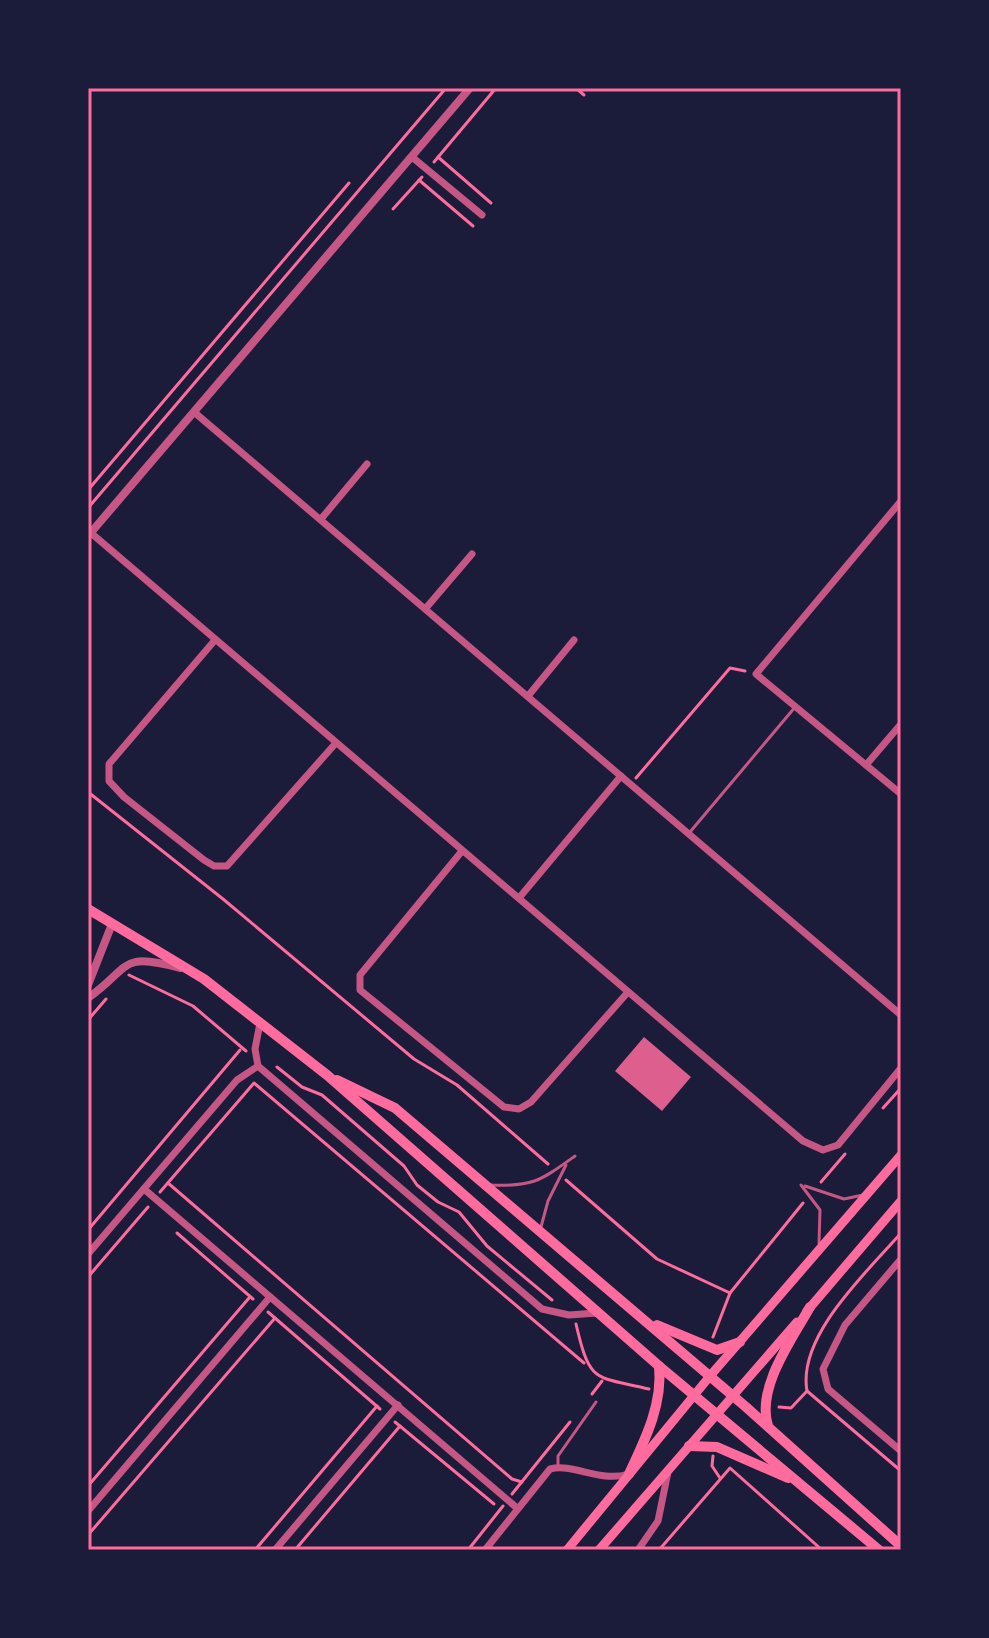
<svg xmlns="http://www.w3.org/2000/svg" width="989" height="1638" font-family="'Varela Round',sans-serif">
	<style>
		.building { fill: #dd5f8e }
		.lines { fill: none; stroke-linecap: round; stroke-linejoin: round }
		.path { stroke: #ff6b9d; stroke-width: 3 }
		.service { stroke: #c65784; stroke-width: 3 }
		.minor { stroke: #c65784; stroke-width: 7 }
		.tertiary { stroke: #c65784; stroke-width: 8 }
		.secondary { stroke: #ff6b9d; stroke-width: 9 }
		.primary { stroke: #ff6b9d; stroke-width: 10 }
		.neatline { fill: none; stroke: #ff6b9d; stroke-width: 3 }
	</style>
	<rect width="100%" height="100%" fill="#1b1b3a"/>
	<path class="building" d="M 644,1037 L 691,1077 L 662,1111 L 615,1071 Z"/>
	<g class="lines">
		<g class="path">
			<path d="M 576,88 L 584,95"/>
			<path d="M 438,157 L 491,203"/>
			<path d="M 434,162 L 496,88"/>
			<path d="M 419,180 L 473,226"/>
			<path d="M 393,209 L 422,177"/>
			<path d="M 88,490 L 349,183"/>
			<path d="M 88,508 L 446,88"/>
			<path d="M 636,778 L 730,668 L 745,671"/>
			<path d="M 88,792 L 223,899 L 414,1059 L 457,1085 L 548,1164"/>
			<path d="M 129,975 L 193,1006 L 246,1051"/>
			<path d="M 88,1020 L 106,999"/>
			<path d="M 277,1067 L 302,1087 L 322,1095 L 404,1166 L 417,1185 L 438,1202 L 459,1212 L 487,1246 L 552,1300"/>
			<path d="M 883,1108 L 901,1088"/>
			<path d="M 566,1180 L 657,1259 L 730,1293 L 713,1337"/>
			<path d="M 821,1182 L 845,1154"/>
			<path d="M 168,1183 L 512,1479 L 522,1482"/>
			<path d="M 160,1192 L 254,1083 L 584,1363"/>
			<path d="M 88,1230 L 240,1050"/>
			<path d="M 177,1233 L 253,1299"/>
			<path d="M 901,1233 C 867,1272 797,1336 807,1391 L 901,1471"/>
			<path d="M 88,1277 L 148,1207"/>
			<path d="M 730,1293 L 803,1203"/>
			<path d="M 268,1312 L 380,1409"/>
			<path d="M 576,1324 C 590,1384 594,1376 649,1389"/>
			<path d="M 592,1394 L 602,1381"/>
			<path d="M 779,1407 L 791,1408 L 807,1391"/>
			<path d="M 395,1422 L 494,1504"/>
			<path d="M 713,1456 L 712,1466 L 720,1478"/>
			<path d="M 88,1486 L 249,1298"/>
			<path d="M 512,1494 L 570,1422"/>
			<path d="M 88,1535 L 275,1318"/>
			<path d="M 255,1550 L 377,1406"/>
			<path d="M 295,1550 L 400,1426"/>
			<path d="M 468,1550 L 503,1506"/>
			<path d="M 659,1550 L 730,1468 L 822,1550"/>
		</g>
		<g class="service">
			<path d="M 690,832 L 796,706"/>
			<path d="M 489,1185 C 533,1187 540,1181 575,1156"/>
			<path d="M 801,1185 L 820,1210 L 819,1243"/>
			<path d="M 805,1186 L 844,1199 L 863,1195"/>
			<path d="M 541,1227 L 548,1201 L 566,1165"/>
			<path d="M 558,1467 L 558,1456 L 596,1402"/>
		</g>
		<g class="minor">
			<path d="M 412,157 L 482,215"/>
			<path d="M 194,412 L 901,1015"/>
			<path d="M 901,501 L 756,674 L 901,794"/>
			<path d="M 321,519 L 367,464"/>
			<path d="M 91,533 L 803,1141 L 823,1150 L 838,1145 L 901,1068"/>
			<path d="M 426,608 L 472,554"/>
			<path d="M 215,640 L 109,764 L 109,781 L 124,797 L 204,860 L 214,866 L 227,866 L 335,744"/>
			<path d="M 528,696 L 574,640"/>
			<path d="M 866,765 L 901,724"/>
			<path d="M 462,851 L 360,975 L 360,990 L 504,1107 L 519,1109 L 531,1102 L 628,992"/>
			<path d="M 519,898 L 621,776"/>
			<path d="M 260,1023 L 255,1049 L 258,1066 L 542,1309 L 569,1315 L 597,1313"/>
			<path d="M 144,1189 L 517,1508"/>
			<path d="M 88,1254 L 237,1080 L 258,1066"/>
			<path d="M 901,1259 L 845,1325 L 823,1369 L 828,1389 L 901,1451"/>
			<path d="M 88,1511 L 270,1297"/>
			<path d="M 275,1550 L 398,1405"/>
			<path d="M 485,1550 L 550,1469 C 574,1463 599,1483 629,1474"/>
			<path d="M 638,1550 L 658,1521 L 668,1472"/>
		</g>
		<g class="tertiary">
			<path d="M 88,536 L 470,88"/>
			<path d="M 88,985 L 112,924"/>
			<path d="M 88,998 C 131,968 118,951 180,968"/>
		</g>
		<g class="secondary">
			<path d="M 807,1311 L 901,1201"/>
			<path d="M 567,1550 L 710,1376 L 901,1155"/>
			<path d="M 599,1550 L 797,1322"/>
		</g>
		<g class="primary">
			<path d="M 88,909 L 204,979 L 327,1075 L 659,1366 L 879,1550"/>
			<path d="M 337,1080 L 395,1108 L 746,1407 L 901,1546"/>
			<path d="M 657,1325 L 717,1350 L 740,1342"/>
			<path d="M 768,1426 C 756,1388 792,1339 810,1307"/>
			<path d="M 689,1446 L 717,1447 L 788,1478"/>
			<path d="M 629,1474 C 645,1440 663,1404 659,1366"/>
		</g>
	</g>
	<rect width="989" height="1638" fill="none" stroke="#1b1b3a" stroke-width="180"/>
	<rect x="90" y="90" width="809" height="1458" class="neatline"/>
</svg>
